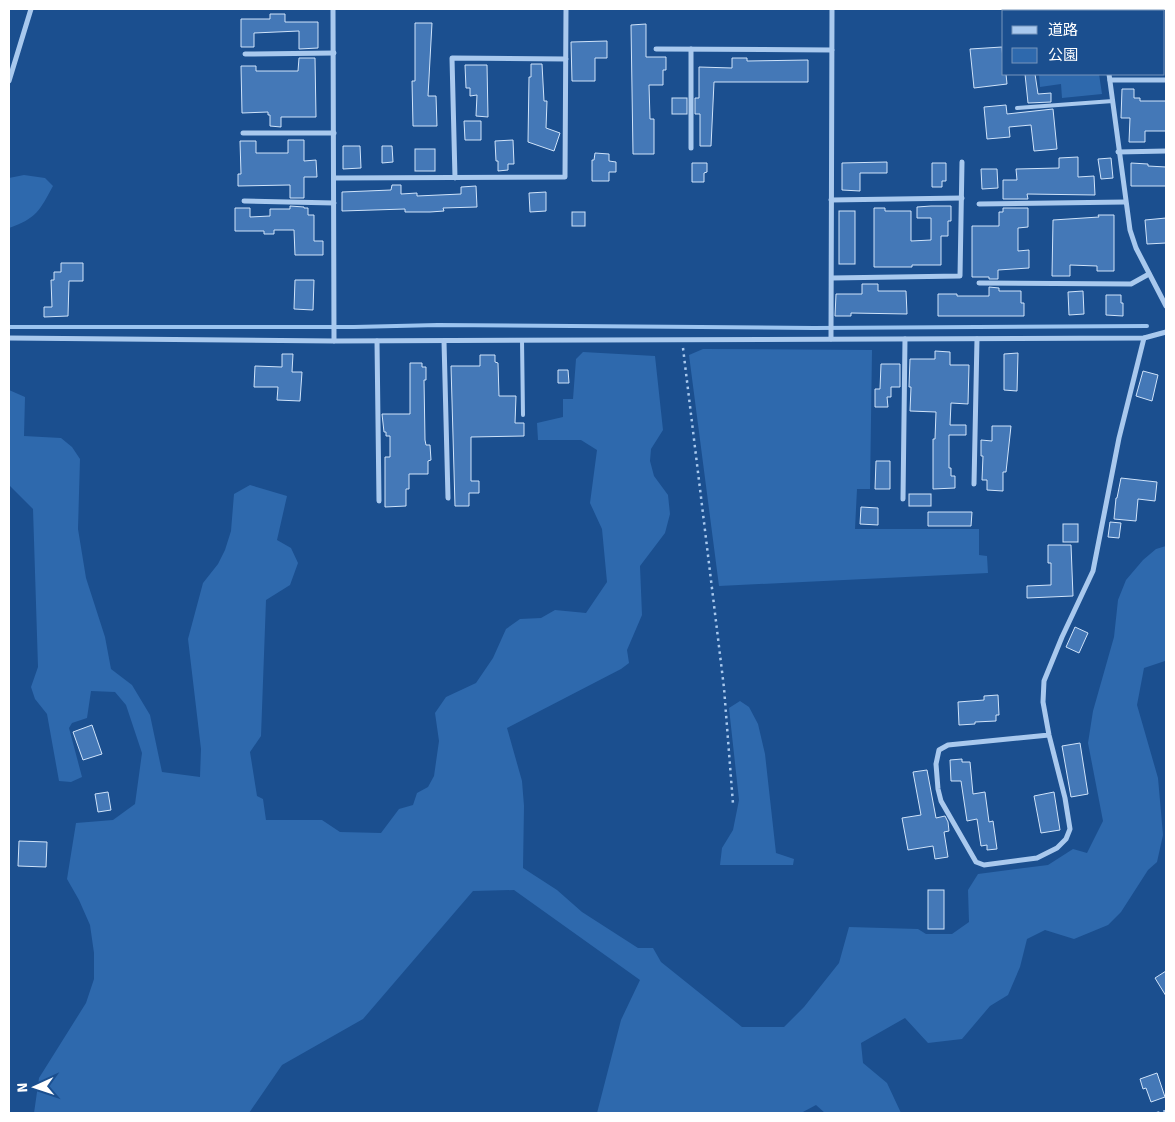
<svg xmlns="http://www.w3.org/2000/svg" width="1175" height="1122" font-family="Signika,'Noto Sans JP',sans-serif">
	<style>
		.green { fill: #2e69ad }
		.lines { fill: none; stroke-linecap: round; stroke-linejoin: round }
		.stream { stroke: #9cc4f0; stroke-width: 4 }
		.building { fill: #4478b7; stroke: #cfe3fa }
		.path { stroke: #a9c9ee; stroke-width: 2.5; stroke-dasharray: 2.5 4; stroke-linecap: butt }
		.lane { stroke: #a9c9ee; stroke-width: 4 }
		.street { stroke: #a9c9ee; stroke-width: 5 }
	</style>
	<rect width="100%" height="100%" fill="#1b4f8f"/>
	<g class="green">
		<path d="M 1039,74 L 1099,74 L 1102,94 L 1062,98 L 1061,84 L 1040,87 Z"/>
		<path d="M 24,175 L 45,178 L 53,186 C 40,210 36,219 9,228 L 9,178 Z"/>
		<path d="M 703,349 L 872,350 L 870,489 L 857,489 L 855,529 L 979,529 L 979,555 L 987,556 L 988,573 L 719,586 L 689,355 Z"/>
		<path d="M 583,352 L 655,356 L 663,430 L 651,449 L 650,461 L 654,476 L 668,495 L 670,514 L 665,533 L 640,566 L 642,615 L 627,650 L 629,663 L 621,669 L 507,728 L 522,781 L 524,806 L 523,868 L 557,890 L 582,912 L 638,948 L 653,948 L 661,962 L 742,1027 L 784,1027 L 804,1007 L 839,963 L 849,927 L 918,929 L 926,934 L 952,934 L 969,922 L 968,890 L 978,874 L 1048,865 L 1073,849 L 1087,853 L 1103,821 L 1088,743 L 1093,711 L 1114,637 L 1118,600 L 1126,580 L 1143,560 L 1156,549 L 1166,546 L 1165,661 L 1144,668 L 1137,705 L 1158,778 L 1163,835 L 1157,862 L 1148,870 L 1121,912 L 1108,925 L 1074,939 L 1045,930 L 1027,939 L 1020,967 L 1008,995 L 990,1006 L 962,1039 L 928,1043 L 905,1018 L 861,1043 L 863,1063 L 887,1083 L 901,1113 L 825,1113 L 816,1105 L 801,1113 L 597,1113 L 621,1020 L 640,980 L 514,890 L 473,891 L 363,1019 L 282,1065 L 249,1113 L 34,1113 L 39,1078 L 86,1003 L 94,979 L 94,953 L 90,925 L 79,900 L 67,879 L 76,823 L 113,820 L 135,804 L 142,753 L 126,705 L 115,692 L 91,691 L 87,718 L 72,723 L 69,728 L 82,777 L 71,782 L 59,781 L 47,714 L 35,699 L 31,687 L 38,667 L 33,509 L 9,485 L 9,390 L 25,397 L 24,436 L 61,438 L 72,447 L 80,459 L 78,529 L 86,578 L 105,637 L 111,669 L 132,685 L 150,715 L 162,772 L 200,777 L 201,749 L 188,639 L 203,583 L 218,564 L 225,550 L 231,531 L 234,494 L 250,485 L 287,496 L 277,540 L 291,548 L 298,563 L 290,585 L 266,600 L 261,736 L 250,752 L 257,796 L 263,799 L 266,820 L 322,820 L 340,832 L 381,833 L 399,809 L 413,805 L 417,793 L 428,787 L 434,776 L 439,741 L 435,713 L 446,697 L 476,683 L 493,658 L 506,629 L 520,619 L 541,618 L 555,610 L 586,613 L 607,582 L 602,529 L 590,503 L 597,450 L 581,440 L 538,440 L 537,423 L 563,417 L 563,399 L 573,399 L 576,359 Z"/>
		<path d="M 740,701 L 749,707 L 758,724 L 765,754 L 776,853 L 794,859 L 793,865 L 720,865 L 722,848 L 733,830 L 739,800 L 729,708 Z"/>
	</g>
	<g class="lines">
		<path class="stream" d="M 9,327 L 354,327 L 438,325 L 814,328 L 1147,326"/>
	</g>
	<g class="building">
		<path d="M 270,14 L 285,14 L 285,22 L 318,22 L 318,48 L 299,49 L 299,31 L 254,33 L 254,47 L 241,47 L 241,19 L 270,19 Z"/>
		<path d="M 415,23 L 432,23 L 428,96 L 436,96 L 437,126 L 413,126 L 412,81 L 415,81 Z"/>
		<path d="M 646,24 L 646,57 L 666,57 L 666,70 L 663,70 L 663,85 L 649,85 L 650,119 L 654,119 L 654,154 L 633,154 L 631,25 Z"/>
		<path d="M 607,41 L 607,58 L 595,58 L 595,81 L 572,81 L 571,42 Z"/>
		<path d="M 1002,47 L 1004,74 L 1006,74 L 1007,84 L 974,88 L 970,49 Z"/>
		<path d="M 299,58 L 315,58 L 316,117 L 281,117 L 281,127 L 270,126 L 270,115 L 268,115 L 268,112 L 242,113 L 241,66 L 256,66 L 256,71 L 298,71 Z"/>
		<path d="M 732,58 L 747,58 L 747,61 L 808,60 L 808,82 L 714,82 L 711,146 L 700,146 L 700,114 L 695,114 L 695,98 L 699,98 L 699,67 L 732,68 Z"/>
		<path d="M 531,64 L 542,64 L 544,101 L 547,101 L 546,128 L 560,133 L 554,151 L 528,142 L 529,77 L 531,77 Z"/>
		<path d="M 465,65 L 487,65 L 488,117 L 476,116 L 477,95 L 470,96 L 470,88 L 466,88 Z"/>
		<path d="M 1025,74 L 1035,74 L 1038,94 L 1051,93 L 1051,102 L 1028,103 Z"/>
		<path d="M 1122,89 L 1134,89 L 1134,98 L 1140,98 L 1140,101 L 1166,101 L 1166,131 L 1145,131 L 1145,142 L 1129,142 L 1130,118 L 1121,118 Z"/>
		<rect x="672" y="98" width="15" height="16"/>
		<path d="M 1006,105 L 1007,114 L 1053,109 L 1057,149 L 1034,151 L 1031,125 L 1009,127 L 1010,137 L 987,139 L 984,107 Z"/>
		<path d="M 464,121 L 481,121 L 481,140 L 465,140 Z"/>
		<path d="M 288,140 L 304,140 L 304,161 L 316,160 L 317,177 L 304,177 L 304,198 L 290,198 L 290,185 L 238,186 L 238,174 L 241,174 L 240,141 L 256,141 L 256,153 L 288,153 Z"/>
		<path d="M 513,140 L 514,164 L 508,164 L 508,170 L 498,171 L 498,161 L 496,161 L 495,141 Z"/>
		<path d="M 343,146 L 360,146 L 361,168 L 343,169 Z"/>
		<path d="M 382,146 L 392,146 L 393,162 L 382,163 Z"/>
		<rect x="415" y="149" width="20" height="22"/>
		<path d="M 595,153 L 609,154 L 609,161 L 616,162 L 616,172 L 609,172 L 609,181 L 592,181 L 592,160 L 594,160 Z"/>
		<path d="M 1078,157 L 1078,177 L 1094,176 L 1095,195 L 1027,194 L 1028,199 L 1003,199 L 1003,180 L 1017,180 L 1016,169 L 1059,168 L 1059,158 Z"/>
		<path d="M 1111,158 L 1113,178 L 1101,179 L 1098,159 Z"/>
		<path d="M 887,162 L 887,173 L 860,173 L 860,191 L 842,190 L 842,163 Z"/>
		<path d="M 692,163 L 707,163 L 707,172 L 704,173 L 704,182 L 692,182 Z"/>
		<path d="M 932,163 L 946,163 L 946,181 L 942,181 L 942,187 L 932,187 Z"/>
		<path d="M 1131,163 L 1148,164 L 1148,166 L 1166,167 L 1166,186 L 1131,186 Z"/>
		<path d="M 981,169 L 997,169 L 998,188 L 982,189 Z"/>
		<path d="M 392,185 L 401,185 L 401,194 L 417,193 L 417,196 L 461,194 L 461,187 L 476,186 L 477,207 L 443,208 L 444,211 L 430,212 L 405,212 L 405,209 L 342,211 L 342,192 L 391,190 Z"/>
		<path d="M 546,192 L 546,211 L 530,212 L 529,193 Z"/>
		<path d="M 290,206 L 304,207 L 304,208 L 308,208 L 308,215 L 314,215 L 314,241 L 323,241 L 323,255 L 295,255 L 294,230 L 274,230 L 274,234 L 264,234 L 264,231 L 235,231 L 235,208 L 250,208 L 250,217 L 270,216 L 270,209 L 290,209 Z"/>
		<path d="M 931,206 L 951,206 L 951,221 L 948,221 L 948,236 L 941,236 L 941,265 L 912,265 L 912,267 L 874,267 L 874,208 L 885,208 L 885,211 L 911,211 L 911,241 L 931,240 L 931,218 L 917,218 L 917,207 Z"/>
		<path d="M 1003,208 L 1028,208 L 1028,227 L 1018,228 L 1018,251 L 1029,250 L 1029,268 L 998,270 L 998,279 L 989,279 L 989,277 L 972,277 L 972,226 L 999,226 L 999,212 L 1003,212 Z"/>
		<rect x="839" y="211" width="16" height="53"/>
		<rect x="572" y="212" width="13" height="14"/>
		<path d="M 1098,215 L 1114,215 L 1114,271 L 1097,271 L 1097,266 L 1070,265 L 1070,276 L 1052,276 L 1053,220 L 1099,217 Z"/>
		<path d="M 1166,218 L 1166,243 L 1147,244 L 1145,220 Z"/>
		<path d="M 61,263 L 83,263 L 83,281 L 69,281 L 68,316 L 44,317 L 44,307 L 52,307 L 51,280 L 54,280 L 54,272 L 61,272 Z"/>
		<path d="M 295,280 L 314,280 L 313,310 L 294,309 Z"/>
		<path d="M 862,284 L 878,284 L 878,291 L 906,291 L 907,314 L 851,313 L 851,316 L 835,316 L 836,294 L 862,294 Z"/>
		<path d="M 989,287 L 999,288 L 999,291 L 1021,291 L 1021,303 L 1024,303 L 1024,316 L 938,316 L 938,294 L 957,294 L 957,296 L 989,296 Z"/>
		<path d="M 1083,291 L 1084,314 L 1069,315 L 1068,292 Z"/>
		<path d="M 1106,295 L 1121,295 L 1121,303 L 1123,303 L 1123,316 L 1106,315 Z"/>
		<path d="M 935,351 L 950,352 L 950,365 L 969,365 L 968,404 L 951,403 L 950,425 L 966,425 L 966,435 L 949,435 L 949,468 L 951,468 L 951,476 L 955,476 L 955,488 L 933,489 L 933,439 L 935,439 L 936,412 L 910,411 L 911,387 L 909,387 L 910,359 L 935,359 Z"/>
		<path d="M 1018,353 L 1017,391 L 1004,390 L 1004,354 Z"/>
		<path d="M 282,354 L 293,354 L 292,372 L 302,372 L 300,401 L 277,400 L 278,387 L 254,387 L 255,366 L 282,367 Z"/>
		<path d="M 480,355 L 495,355 L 495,362 L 498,363 L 499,396 L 516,396 L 515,423 L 524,423 L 524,436 L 471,437 L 471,481 L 479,481 L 479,493 L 469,493 L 469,506 L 455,506 L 451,366 L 480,366 Z"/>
		<path d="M 410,363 L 422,363 L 422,367 L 426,367 L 426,380 L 424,380 L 425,440 L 426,445 L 430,445 L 431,460 L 428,461 L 428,474 L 409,474 L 409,489 L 406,489 L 406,506 L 385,507 L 385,457 L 390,457 L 390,436 L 386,436 L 386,432 L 384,432 L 382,414 L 410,414 Z"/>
		<path d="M 881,364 L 900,364 L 900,387 L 891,387 L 891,397 L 887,397 L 888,407 L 875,407 L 875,389 L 880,389 Z"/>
		<path d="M 558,370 L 568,370 L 569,383 L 558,383 Z"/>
		<path d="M 1143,371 L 1158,375 L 1152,401 L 1136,396 Z"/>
		<path d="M 992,426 L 1011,426 L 1006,472 L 1003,472 L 1003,491 L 987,490 L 987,480 L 982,480 L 983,456 L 981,456 L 981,440 L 992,441 Z"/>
		<path d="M 876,461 L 890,461 L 890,489 L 875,489 Z"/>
		<path d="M 1121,478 L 1157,482 L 1155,501 L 1138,499 L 1136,521 L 1114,519 L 1116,498 L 1117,498 Z"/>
		<rect x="909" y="494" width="22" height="12"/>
		<path d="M 861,507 L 878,508 L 878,525 L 860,524 Z"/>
		<path d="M 928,512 L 972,512 L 971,526 L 928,526 Z"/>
		<path d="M 1110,522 L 1121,523 L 1119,538 L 1108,537 Z"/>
		<rect x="1063" y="524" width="15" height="18"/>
		<path d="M 1048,545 L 1071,545 L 1073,596 L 1027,598 L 1027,586 L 1051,585 L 1051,563 L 1048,563 Z"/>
		<path d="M 1075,627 L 1088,633 L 1079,653 L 1066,647 Z"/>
		<path d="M 998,695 L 999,715 L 996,715 L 996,721 L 975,722 L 975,724 L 959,725 L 958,702 L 984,700 L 984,696 Z"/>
		<path d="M 92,725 L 102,754 L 83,760 L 73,732 Z"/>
		<path d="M 1080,743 L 1088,794 L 1071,797 L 1062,746 Z"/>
		<path d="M 962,759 L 962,762 L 970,762 L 973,794 L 985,792 L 989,822 L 993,821 L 997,849 L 987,850 L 987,845 L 981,846 L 977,819 L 967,821 L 961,781 L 951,781 L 950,760 Z"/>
		<path d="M 927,770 L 936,818 L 945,816 L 948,822 L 949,831 L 944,832 L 948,857 L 935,859 L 933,846 L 908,850 L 902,818 L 921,815 L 913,772 Z"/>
		<path d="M 108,792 L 111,810 L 98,812 L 95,794 Z"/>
		<path d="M 1054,792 L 1060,830 L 1041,833 L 1034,796 Z"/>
		<path d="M 19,841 L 47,842 L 46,867 L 18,866 Z"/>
		<rect x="928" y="890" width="16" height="39"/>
		<path d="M 1166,971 L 1166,996 L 1155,978 Z"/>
		<path d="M 1157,1073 L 1165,1097 L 1151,1102 L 1146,1088 L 1143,1089 L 1140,1079 Z"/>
	</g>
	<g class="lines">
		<g class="path">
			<path d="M 683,348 L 724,688 L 733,804"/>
			<path d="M 1157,1113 L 1166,1111"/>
		</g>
		<g class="lane">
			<path d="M 1017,108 L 1113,101"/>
			<path d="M 522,340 L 523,415"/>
		</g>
		<g class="street">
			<path d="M 333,9 L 334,341"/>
			<path d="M 1101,9 L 1101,11"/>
			<path d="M 656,49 L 832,50"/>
			<path d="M 245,54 L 334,53"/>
			<path d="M 1109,74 L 1130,230 L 1136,248 L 1166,306"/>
			<path d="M 1110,80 L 1166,80"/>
			<path d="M 9,81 L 31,9"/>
			<path d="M 243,133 L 334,133"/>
			<path d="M 691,148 L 691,49"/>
			<path d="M 1118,152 L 1166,151"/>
			<path d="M 334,178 L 565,177 L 566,9"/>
			<path d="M 455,178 L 452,58 L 566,59"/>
			<path d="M 831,200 L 962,198"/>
			<path d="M 244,201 L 334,203"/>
			<path d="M 979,204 L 1125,202"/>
			<path d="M 832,278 L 960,276 L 962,162"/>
			<path d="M 979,283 L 1131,284 L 1149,274"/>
			<path d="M 9,338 L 334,341 L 1144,338 L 1166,332"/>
			<path d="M 831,339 L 832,9"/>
			<path d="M 377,341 L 379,501"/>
			<path d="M 444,341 L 448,498"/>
			<path d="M 974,484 L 977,339"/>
			<path d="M 903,499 L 905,339"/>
			<path d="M 1049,735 L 948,745 L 939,750 L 936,764 L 938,789 L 941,801 L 976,862 L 984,865 L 1037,858 L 1057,848 L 1066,839 L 1070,829 L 1065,798 L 1049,735 L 1043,702 L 1044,681 L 1062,637 L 1093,571 L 1119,438 L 1144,338"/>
		</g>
	</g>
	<rect width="1175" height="1122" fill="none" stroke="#ffffff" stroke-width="20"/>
	<rect x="1002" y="10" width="162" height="65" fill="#1b4f8f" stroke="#7695bc"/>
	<rect x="1012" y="26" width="25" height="8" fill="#a9c9ee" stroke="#7695bc"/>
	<text x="1048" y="35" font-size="15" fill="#ffffff">道路</text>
	<rect x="1012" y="48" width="25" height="15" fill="#2e69ad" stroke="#7695bc"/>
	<text x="1048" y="60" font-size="15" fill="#ffffff">公園</text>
	<g transform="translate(35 1087) rotate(267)" stroke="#1b4f8f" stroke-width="4" paint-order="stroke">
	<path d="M0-4L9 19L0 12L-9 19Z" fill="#ffffff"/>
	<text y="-8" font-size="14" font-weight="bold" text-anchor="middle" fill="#ffffff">N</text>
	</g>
</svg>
